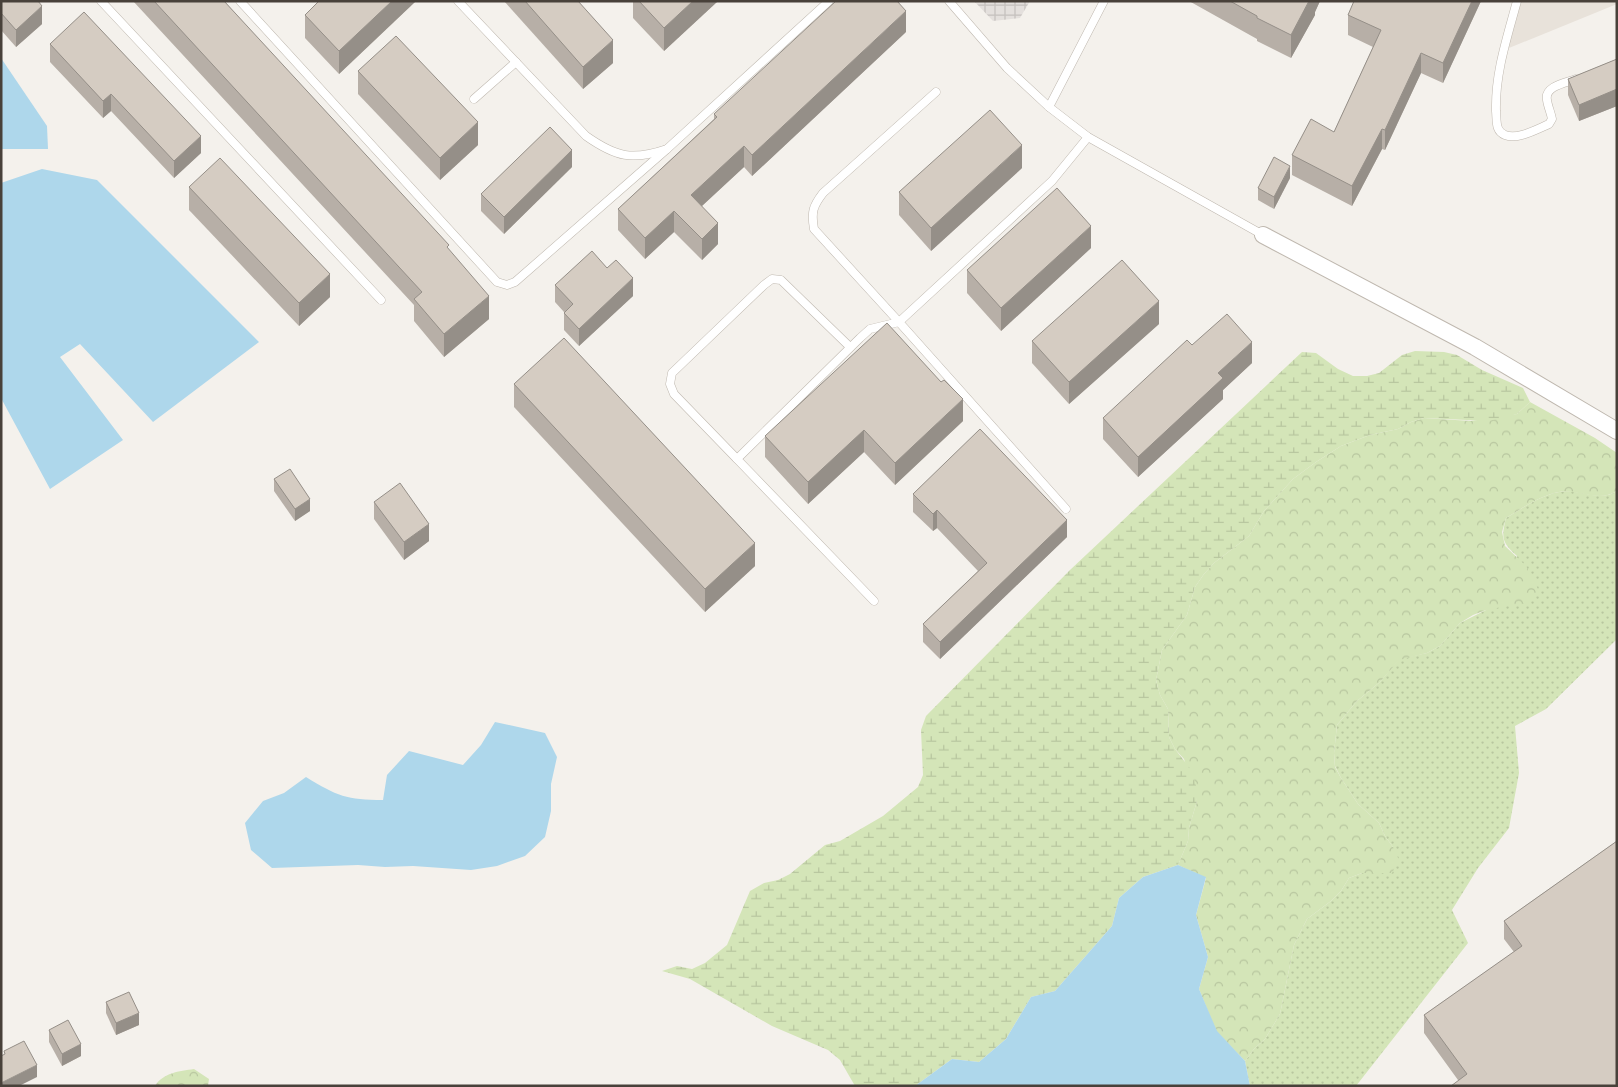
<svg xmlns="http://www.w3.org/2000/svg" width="1618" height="1087" font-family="'Work Sans',sans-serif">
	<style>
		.residential { fill: #e8e2da }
		.industrial { fill: url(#industrial-grid) }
		.grass { fill: url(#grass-dots) }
		.forest { fill: url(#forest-crowns) }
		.wetland { fill: url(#wetland-marsh) }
		.water { fill: #aed7eb }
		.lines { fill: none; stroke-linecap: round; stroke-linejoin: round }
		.lane-casing { stroke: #bfb8af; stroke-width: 9 }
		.street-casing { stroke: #bfb8af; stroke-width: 18 }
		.lane { stroke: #fff; stroke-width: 8 }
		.street { stroke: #fff; stroke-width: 16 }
		.wall { fill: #b7afa7 }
		.shaded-wall { fill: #958f88 }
		.building { fill: #d5ccc2; stroke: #958f88 }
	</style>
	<defs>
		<pattern id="industrial-grid" width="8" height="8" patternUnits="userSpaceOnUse" patternTransform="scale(1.25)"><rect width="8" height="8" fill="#e4e0dd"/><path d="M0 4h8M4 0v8" fill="none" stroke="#c5c1be"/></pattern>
		<pattern id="grass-dots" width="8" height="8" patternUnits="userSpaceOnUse" patternTransform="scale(1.25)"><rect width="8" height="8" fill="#d4e5b8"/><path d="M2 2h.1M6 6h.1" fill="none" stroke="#b8c69f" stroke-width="1.8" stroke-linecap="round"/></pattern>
		<pattern id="forest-crowns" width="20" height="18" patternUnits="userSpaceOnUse" patternTransform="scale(1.25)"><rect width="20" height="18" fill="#d4e5b8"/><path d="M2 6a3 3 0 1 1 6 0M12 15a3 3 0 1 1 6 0" fill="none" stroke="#b8c69f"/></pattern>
		<pattern id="wetland-marsh" width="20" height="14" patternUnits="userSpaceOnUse" patternTransform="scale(1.25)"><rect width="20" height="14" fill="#d4e5b8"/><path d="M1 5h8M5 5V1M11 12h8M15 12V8" fill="none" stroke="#b8c69f"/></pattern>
	</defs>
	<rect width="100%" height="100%" fill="#f4f1ec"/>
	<path class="residential" d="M 1515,1 L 1617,1 L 1617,4 L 1509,48 Z"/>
	<path class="industrial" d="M 974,1 L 1030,1 L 1020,18 L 993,21 Z"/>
	<path class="grass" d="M 1617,491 L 1617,639 L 1546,709 L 1515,726 L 1519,773 L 1509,828 L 1478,868 L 1452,910 L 1468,943 L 1356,1086 L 1250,1086 L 1245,1061 L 1254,1049 L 1265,1039 L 1280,1014 L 1294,945 L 1307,919 L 1331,901 L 1341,891 L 1349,878 L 1362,873 L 1392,873 L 1393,847 L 1385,836 L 1379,823 L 1358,804 L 1341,778 L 1335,766 L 1334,753 L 1337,725 L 1357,701 L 1380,682 L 1399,659 L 1427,653 L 1440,646 L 1460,623 L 1486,610 L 1517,556 C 1502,543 1501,538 1506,518 C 1523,508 1539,496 1559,492 C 1579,488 1599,503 1617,491 Z"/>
	<g class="forest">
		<path d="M 1530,402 L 1595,438 L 1617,453 L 1617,491 C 1599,503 1579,489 1559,492 C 1539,496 1523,508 1506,518 L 1502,532 L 1505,546 L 1526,566 L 1540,593 L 1528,602 L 1486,610 L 1473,615 L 1460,623 L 1440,646 L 1427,653 L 1399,660 L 1380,682 L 1357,701 L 1337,725 L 1334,753 L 1335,767 L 1341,778 L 1358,804 L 1379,823 L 1385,836 L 1393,847 L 1399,860 L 1392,873 L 1362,873 L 1349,878 L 1341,891 L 1331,901 L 1307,919 L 1294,945 L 1280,1014 L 1265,1039 L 1254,1049 L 1245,1061 L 1216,1031 L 1199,989 L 1208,957 L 1196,915 L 1206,878 L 1178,865 L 1188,841 L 1189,828 L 1197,801 L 1184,759 L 1175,749 L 1169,737 L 1168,709 L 1160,695 L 1156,680 L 1162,650 L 1187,615 L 1195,587 L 1204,574 L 1214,563 L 1249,536 L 1264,511 L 1293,479 L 1316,462 L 1341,446 L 1370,435 L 1398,429 L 1411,422 L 1424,418 L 1471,421 L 1517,414 Z"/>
		<path d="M 194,1069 L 209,1079 L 208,1086 L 155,1086 C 163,1073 179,1071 194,1069 Z"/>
	</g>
	<path class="wetland" d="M 1415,351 L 1444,352 L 1457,355 L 1482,370 L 1523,388 L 1530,402 L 1517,414 L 1502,418 L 1488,421 L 1424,418 L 1411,422 L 1398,429 L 1370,435 L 1341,446 L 1316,462 L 1293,479 L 1264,511 L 1249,536 L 1214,563 L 1204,574 L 1195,587 L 1187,615 L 1162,650 L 1156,680 L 1160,695 L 1168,709 L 1169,737 L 1175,749 L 1192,771 L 1196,786 L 1197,801 L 1189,828 L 1188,841 L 1178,865 L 1143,877 L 1119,898 L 1112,926 L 1055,991 L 1031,997 L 1006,1039 L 979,1062 L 952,1059 L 915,1086 L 855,1086 L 840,1060 L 828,1050 L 772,1026 L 690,979 L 662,971 L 677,966 L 692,969 L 705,963 L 727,945 L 750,891 L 764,883 L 778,880 L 790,874 L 825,845 L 840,841 L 883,816 L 918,787 L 923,775 L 921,730 L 926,716 L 1070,570 L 1302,352 L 1316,353 L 1338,369 L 1353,376 L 1367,376 L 1379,373 L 1402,355 Z"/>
	<g class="water">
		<path d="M 1,58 L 47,126 L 48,149 L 1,149 Z"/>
		<path d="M 42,169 L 97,180 L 259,342 L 153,422 L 80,344 L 60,357 L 123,440 L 50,489 L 1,398 L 1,183 Z"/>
		<path d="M 495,722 L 545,733 L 557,757 L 551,784 L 551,811 L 545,837 L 525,856 L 497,866 L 471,870 L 413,866 L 385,867 L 358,865 L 272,868 L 251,850 L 245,823 L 263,801 L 284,793 L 306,777 C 337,796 347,800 383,800 L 387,775 L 409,751 L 463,765 L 481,745 Z"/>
		<path d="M 1178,865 L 1206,877 L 1196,915 L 1208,957 L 1199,989 L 1217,1031 L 1245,1061 L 1250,1086 L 915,1086 L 952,1059 L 979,1062 L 1006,1039 L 1031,997 L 1055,991 L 1112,926 L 1119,898 L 1143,877 Z"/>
	</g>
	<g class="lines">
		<defs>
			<g id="lane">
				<path d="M 101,1 L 381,300"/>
				<path d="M 240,1 L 497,282 L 507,285 L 515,282 L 667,149"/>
				<path d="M 458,1 L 586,136 C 616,157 632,161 667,149 L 829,1"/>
				<path d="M 949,1 L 1007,68 L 1049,107 L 1088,137 L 1263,235"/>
				<path d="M 1517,1 C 1507,38 1495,73 1496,111 C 1497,121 1495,131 1505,135 C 1518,140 1537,129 1549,124 L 1552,119 C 1551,113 1548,107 1547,100 C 1544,86 1566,83 1576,79"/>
				<path d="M 474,99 L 516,62"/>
				<path d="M 1049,107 L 1104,1"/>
				<path d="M 899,322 L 814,229 C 811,212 813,206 823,193 L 936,92"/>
				<path d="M 737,459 L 674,394 L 670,384 L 672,373 L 764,285 L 772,279 L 781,280 L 850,347"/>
				<path d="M 1066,509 L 899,322 L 1052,181 L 1088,137"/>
				<path d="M 874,601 L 737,459 L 860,338 L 870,329 L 899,322"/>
			</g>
			<path id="street" d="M 1263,235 L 1475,347 L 1617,431"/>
		</defs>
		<use href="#lane" class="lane-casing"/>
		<use href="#street" class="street-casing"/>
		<use href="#lane" class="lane"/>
		<use href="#street" class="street"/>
	</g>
	<g class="wall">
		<path d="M 1,1 L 42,24 L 16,47 L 1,30 Z"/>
		<path d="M 133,1 L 224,1 L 449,250 L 489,319 L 444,357 L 414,321 L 414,305 Z"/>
		<path d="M 416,1 L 339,74 L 305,38 L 305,15 Z"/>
		<path d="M 504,1 L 578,1 L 613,63 L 583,89 Z"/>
		<path d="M 633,1 L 718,1 L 664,51 L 633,18 Z"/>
		<path d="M 1189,1 L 1320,1 L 1315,12 L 1315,15 L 1291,58 L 1257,41 L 1257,39 Z"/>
		<path d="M 1481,1 L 1443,83 L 1421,73 L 1385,150 L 1382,149 L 1352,206 L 1292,175 L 1292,155 L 1334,132 L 1373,47 L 1348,35 L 1348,15 Z"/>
		<path d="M 906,32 L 752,176 L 744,167 L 702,206 L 718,244 L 702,260 L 674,232 L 645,259 L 618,230 L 618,209 L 714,119 L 714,114 Z"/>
		<path d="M 50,44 L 201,153 L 174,178 L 111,111 L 103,118 L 50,62 Z"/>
		<path d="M 1617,59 L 1617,106 L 1579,121 L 1568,95 L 1568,79 Z"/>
		<path d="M 358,71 L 478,145 L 440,180 L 358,94 Z"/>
		<path d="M 572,167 L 504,234 L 481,211 L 481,194 Z"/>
		<path d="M 1022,168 L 931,251 L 899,215 L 899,192 Z"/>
		<path d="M 1290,178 L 1274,209 L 1258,200 L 1258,188 Z"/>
		<path d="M 189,187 L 330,297 L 299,326 L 189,210 Z"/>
		<path d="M 1091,248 L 1001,331 L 967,293 L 967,270 Z"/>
		<path d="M 555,285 L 633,296 L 579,346 L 564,330 L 564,312 L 555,302 Z"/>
		<path d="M 1159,324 L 1069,404 L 1032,363 L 1032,341 Z"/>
		<path d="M 1192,345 L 1252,363 L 1223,390 L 1223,399 L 1138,477 L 1103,439 L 1103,418 Z"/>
		<path d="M 514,384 L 755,566 L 705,612 L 514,407 Z"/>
		<path d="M 963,421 L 895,485 L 864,452 L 808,504 L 765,457 L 765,436 Z"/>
		<path d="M 274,479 L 310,511 L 295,521 L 274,491 Z"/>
		<path d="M 913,494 L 1067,537 L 940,659 L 923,642 L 923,624 L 978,571 L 937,528 L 933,531 L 913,512 Z"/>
		<path d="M 374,502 L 429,541 L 404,560 L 374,519 Z"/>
		<path d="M 1617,841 L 1617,1086 L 1458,1080 L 1424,1033 L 1424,1015 L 1514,952 L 1504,939 L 1504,921 Z"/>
		<path d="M 106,1002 L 139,1025 L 116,1035 L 106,1013 Z"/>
		<path d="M 49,1030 L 81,1056 L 62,1066 L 49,1042 Z"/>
	</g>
	<g class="shaded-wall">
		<path d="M 392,1 L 416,1 L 339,74 L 339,51 Z"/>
		<path d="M 693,1 L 718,1 L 664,51 L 664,28 Z"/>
		<path d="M 1309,1 L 1320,1 L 1315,12 L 1315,15 L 1291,58 L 1291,35 Z"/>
		<path d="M 1472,1 L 1481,1 L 1443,83 L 1443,63 Z"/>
		<path d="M 42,6 L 42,24 L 16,47 L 16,30 Z"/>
		<path d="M 906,11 L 906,32 L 752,176 L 752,155 Z"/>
		<path d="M 613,40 L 613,63 L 583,89 L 583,67 Z"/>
		<path d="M 1421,53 L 1421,73 L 1385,150 L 1385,130 Z"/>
		<path d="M 1617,89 L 1617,106 L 1579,121 L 1579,105 Z"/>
		<path d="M 111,94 L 111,111 L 103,118 L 103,101 Z"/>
		<path d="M 478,122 L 478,145 L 440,180 L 440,158 Z"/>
		<path d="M 1382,129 L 1382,149 L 1352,206 L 1352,186 Z"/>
		<path d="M 201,136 L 201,153 L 174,178 L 174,161 Z"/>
		<path d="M 1022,145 L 1022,168 L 931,251 L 931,228 Z"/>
		<path d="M 744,146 L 744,167 L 691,216 L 691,195 Z"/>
		<path d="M 572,150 L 572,167 L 504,234 L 504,217 Z"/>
		<path d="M 1290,166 L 1290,178 L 1274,209 L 1274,197 Z"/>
		<path d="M 674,211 L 674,232 L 645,259 L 645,238 Z"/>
		<path d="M 718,223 L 718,244 L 702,260 L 702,239 Z"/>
		<path d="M 1091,226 L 1091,248 L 1001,331 L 1001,308 Z"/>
		<path d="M 330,274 L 330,297 L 299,326 L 299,303 Z"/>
		<path d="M 633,278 L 633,296 L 579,346 L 579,329 Z"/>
		<path d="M 489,296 L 489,319 L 444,357 L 444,334 Z"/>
		<path d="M 1159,301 L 1159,324 L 1069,404 L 1069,382 Z"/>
		<path d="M 1252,342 L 1252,363 L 1223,390 L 1223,399 L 1138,477 L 1138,457 L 1218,373 Z"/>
		<path d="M 963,399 L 963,421 L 895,485 L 895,463 Z"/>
		<path d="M 864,430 L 864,452 L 808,504 L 808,482 Z"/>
		<path d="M 310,499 L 310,511 L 295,521 L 295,509 Z"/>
		<path d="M 937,510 L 937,528 L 933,531 L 933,514 Z"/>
		<path d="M 1067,520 L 1067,537 L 940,659 L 940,642 Z"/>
		<path d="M 429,524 L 429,541 L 404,560 L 404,542 Z"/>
		<path d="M 755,543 L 755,566 L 705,612 L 705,589 Z"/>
		<path d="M 139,1013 L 139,1025 L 116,1035 L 116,1023 Z"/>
		<path d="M 81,1044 L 81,1056 L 62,1066 L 62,1054 Z"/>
		<path d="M 37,1065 L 37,1077 L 19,1086 L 1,1086 L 1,1083 Z"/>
	</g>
	<g class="building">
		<path d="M 1,1 L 38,1 L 42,6 L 16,30 L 1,13 Z"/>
		<path d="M 154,1 L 224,1 L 449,245 L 447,247 L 489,296 L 444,334 L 414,299 L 422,292 Z"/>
		<path d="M 319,1 L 392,1 L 339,51 L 305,15 Z"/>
		<path d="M 525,1 L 578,1 L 613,40 L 583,67 Z"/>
		<path d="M 639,1 L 693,1 L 664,28 Z"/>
		<path d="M 836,1 L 897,1 L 906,11 L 752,155 L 744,146 L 691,195 L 718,223 L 702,239 L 674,211 L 645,238 L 618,209 L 717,117 L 714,114 Z"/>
		<path d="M 1230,1 L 1309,1 L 1291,35 L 1257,18 L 1257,16 Z"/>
		<path d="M 1354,1 L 1472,1 L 1443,63 L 1421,53 L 1385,130 L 1382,129 L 1352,186 L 1292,155 L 1311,119 L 1334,132 L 1381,30 L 1348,15 Z"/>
		<path d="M 84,12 L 201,136 L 174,161 L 111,94 L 103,101 L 50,44 Z"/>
		<path d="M 396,36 L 478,122 L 440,158 L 358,71 Z"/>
		<path d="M 1617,59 L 1617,89 L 1579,105 L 1568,79 Z"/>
		<path d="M 990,110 L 1022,145 L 931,228 L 899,192 Z"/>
		<path d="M 550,127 L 572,150 L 504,217 L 481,194 Z"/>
		<path d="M 1274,157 L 1290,166 L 1274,197 L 1258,188 Z"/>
		<path d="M 220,158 L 330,274 L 299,303 L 189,187 Z"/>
		<path d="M 1057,188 L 1091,226 L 1001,308 L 967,270 Z"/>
		<path d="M 592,251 L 607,268 L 616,260 L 633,278 L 579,329 L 564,313 L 573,304 L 555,285 Z"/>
		<path d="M 1122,260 L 1159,301 L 1069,382 L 1032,341 Z"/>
		<path d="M 1227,314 L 1252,342 L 1218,373 L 1223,378 L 1138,457 L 1103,418 L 1187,340 L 1192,345 Z"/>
		<path d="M 887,323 L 941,382 L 944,380 L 963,399 L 895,463 L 864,430 L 808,482 L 765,436 Z"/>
		<path d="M 564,338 L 755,543 L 705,589 L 514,384 Z"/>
		<path d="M 980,429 L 1067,520 L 940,642 L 923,624 L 987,563 L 937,510 L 933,514 L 913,494 Z"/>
		<path d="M 290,469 L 310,499 L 295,509 L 274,479 Z"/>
		<path d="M 400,483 L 429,524 L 404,542 L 374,502 Z"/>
		<path d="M 1617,841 L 1617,1086 L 1451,1086 L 1467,1074 L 1424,1015 L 1522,946 L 1504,921 Z"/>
		<path d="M 129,992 L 139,1013 L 116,1023 L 106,1002 Z"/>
		<path d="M 68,1020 L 81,1044 L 62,1054 L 49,1030 Z"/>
		<path d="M 24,1041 L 37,1065 L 1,1083 L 1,1056 L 5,1054 L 4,1051 Z"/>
	</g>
	<rect width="1618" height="1087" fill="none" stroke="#48413a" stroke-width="5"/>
</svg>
